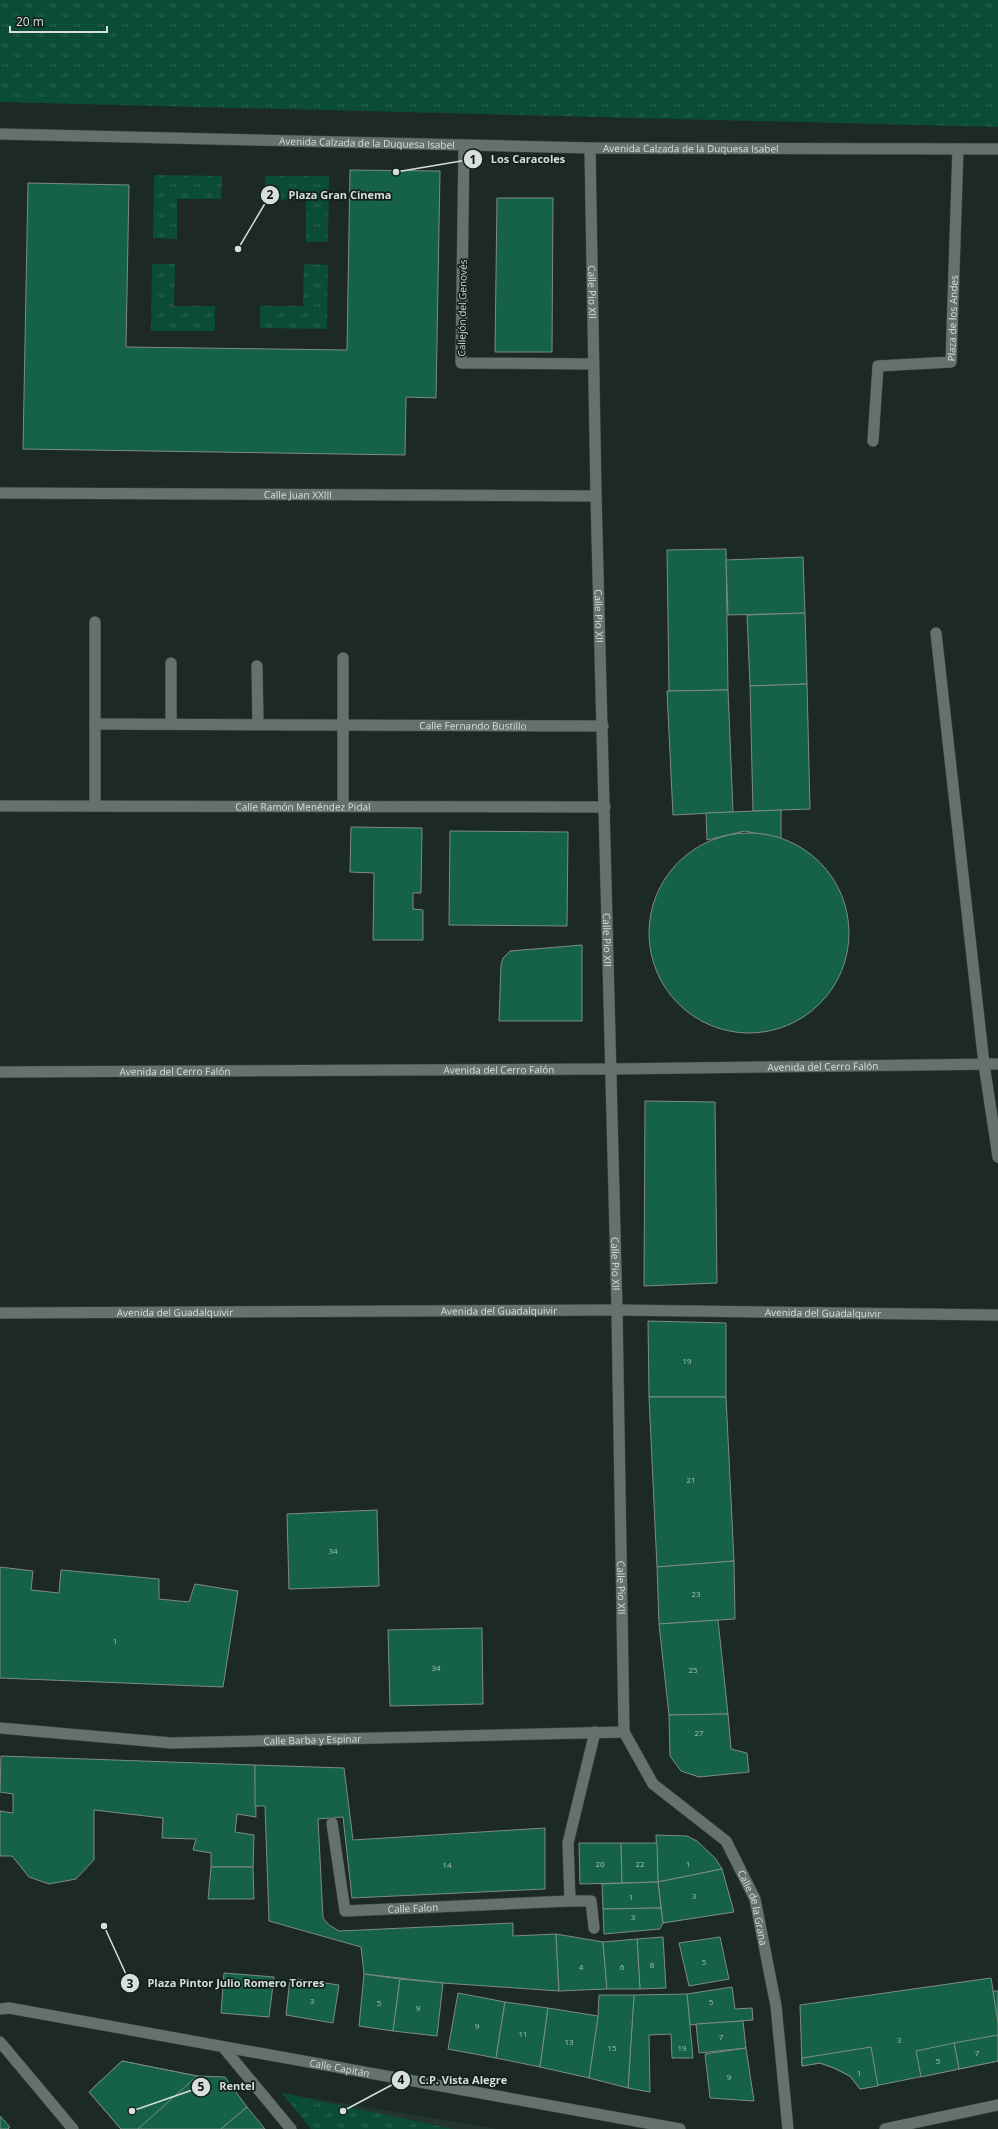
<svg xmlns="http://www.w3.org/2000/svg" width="998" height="2129" font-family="'Open Sans',sans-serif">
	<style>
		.built { fill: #23352d }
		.park { fill: url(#park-tufts) }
		.building { fill: #156246; stroke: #7d8c84 }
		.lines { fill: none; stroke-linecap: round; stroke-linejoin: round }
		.service-casing { stroke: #3d4743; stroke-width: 12 }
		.pedestrian-casing { stroke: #3d4743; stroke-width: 12 }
		.minor-casing { stroke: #3d4743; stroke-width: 12 }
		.tertiary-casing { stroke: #3d4743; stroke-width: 12 }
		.service { stroke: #64726b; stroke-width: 11 }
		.pedestrian { stroke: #64726b; stroke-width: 11 }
		.minor { stroke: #64726b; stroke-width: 11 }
		.tertiary { stroke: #64726b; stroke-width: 11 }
		.labels { text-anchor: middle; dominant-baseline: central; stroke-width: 3.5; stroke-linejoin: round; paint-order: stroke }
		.number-label { font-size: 8px; fill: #a6c0b6 }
		.street-label { font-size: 10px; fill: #d7dfdb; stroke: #14201a }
		.leader { fill: none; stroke: #d7dfdb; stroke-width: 1.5 }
		.callout-dot { fill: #d7dfdb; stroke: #14201a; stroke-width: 1.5 }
		.mark-label { font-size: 12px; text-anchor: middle; font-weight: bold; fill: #111 }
		.callout-label { font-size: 11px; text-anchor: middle; font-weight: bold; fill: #d7dfdb; stroke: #14201a; stroke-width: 3.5; stroke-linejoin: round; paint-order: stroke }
	</style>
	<defs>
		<pattern id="park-tufts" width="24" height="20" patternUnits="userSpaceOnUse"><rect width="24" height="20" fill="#0b4c34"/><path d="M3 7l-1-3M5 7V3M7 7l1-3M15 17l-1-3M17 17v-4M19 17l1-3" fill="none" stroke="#2e6551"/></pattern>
	</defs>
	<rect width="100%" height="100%" fill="#1d2a23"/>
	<path class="built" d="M 282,2093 L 498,2129 L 311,2129 Z"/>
	<g class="park">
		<path d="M 0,0 L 998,0 L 998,127 L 0,102 Z"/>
		<path d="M 154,175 L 222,176 L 221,199 L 177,199 L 177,239 L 153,238 Z"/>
		<path d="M 265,176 L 329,176 L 328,242 L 306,242 L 306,200 L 264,199 Z"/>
		<path d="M 152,264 L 175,264 L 174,306 L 215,306 L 215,331 L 151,331 Z"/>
		<path d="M 304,264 L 328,265 L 327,329 L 260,328 L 260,306 L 303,306 Z"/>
		<path d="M 282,2093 L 453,2129 L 311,2129 Z"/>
	</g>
	<g class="building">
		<path d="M 350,170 L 440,171 L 436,398 L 406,397 L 405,455 L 23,449 L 28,183 L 129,185 L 126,347 L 347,350 Z"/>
		<path d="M 497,198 L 553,198 L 552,352 L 495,352 Z"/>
		<path d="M 726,549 L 728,690 L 669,691 L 667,550 Z"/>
		<path d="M 803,557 L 805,613 L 728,615 L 726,560 Z"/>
		<path d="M 805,613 L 807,684 L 750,686 L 747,615 Z"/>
		<path d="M 807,684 L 810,809 L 753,811 L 750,686 Z"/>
		<path d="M 728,690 L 733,812 L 673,815 L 667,691 Z"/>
		<path d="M 781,810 L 781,839 L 745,831 L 707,840 L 706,813 Z"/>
		<path d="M 351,827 L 422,828 L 421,893 L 413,893 L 413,909 L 423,910 L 423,940 L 373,940 L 374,873 L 350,872 Z"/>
		<path d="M 450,831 L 568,832 L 567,926 L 449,925 Z"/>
		<circle cx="749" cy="933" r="100"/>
		<path d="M 582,945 L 582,1021 L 499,1021 L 501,965 L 503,958 L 510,951 Z"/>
		<path d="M 645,1101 L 715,1102 L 717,1283 L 644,1286 Z"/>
		<path d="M 648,1321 L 726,1323 L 726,1397 L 649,1397 Z"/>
		<path d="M 649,1397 L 726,1397 L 734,1561 L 657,1567 Z"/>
		<path d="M 377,1510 L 379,1586 L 289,1589 L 287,1514 Z"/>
		<path d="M 734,1561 L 735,1619 L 659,1624 L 657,1567 Z"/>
		<path d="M 0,1567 L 33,1571 L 31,1590 L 59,1593 L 61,1570 L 159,1579 L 159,1599 L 189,1602 L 195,1584 L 238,1591 L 223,1687 L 0,1678 Z"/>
		<path d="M 718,1620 L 728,1714 L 669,1715 L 659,1624 Z"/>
		<path d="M 482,1628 L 483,1704 L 390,1706 L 388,1630 Z"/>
		<path d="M 728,1714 L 731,1749 L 747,1753 L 749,1772 L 699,1777 L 681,1771 L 670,1756 L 669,1715 Z"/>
		<path d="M 1,1756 L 255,1765 L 256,1817 L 237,1814 L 235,1832 L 254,1835 L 253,1867 L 211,1867 L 211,1853 L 193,1850 L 196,1839 L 162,1838 L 163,1818 L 94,1810 L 94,1860 L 76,1879 L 49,1884 L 29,1877 L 12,1856 L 0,1856 L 0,1811 L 13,1813 L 13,1794 L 0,1792 Z"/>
		<path d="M 255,1765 L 344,1768 L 353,1840 L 545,1828 L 545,1889 L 352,1898 L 343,1817 L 318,1819 L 323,1918 L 329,1925 L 339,1931 L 513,1923 L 513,1936 L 556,1934 L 559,1991 L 443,1983 L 364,1974 L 361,1947 L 269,1921 L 265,1806 L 255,1806 Z"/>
		<path d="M 656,1835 L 687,1836 L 697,1841 L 715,1858 L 722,1869 L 658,1882 Z"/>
		<path d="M 579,1843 L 621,1843 L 622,1883 L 580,1884 Z"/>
		<path d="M 621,1843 L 657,1843 L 658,1882 L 622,1883 Z"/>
		<path d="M 211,1867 L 253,1867 L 254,1899 L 208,1899 Z"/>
		<path d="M 722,1869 L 734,1912 L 663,1923 L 658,1882 Z"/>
		<path d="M 658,1882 L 661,1908 L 603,1909 L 602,1884 Z"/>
		<path d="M 661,1908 L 663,1923 L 660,1929 L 604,1934 L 603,1909 Z"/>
		<path d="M 556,1934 L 603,1942 L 607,1989 L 559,1991 Z"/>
		<path d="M 663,1937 L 666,1988 L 640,1989 L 637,1939 Z"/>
		<path d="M 720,1937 L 729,1979 L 689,1986 L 679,1943 Z"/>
		<path d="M 637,1939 L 640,1989 L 607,1989 L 603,1942 Z"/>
		<path d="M 224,1973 L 274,1977 L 269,2017 L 221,2013 Z"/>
		<path d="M 364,1974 L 400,1979 L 393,2031 L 359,2026 Z"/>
		<path d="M 290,1978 L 339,1985 L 333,2023 L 286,2015 Z"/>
		<path d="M 991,1978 L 998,2020 L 998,2061 L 860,2089 L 850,2076 L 834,2068 L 820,2063 L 802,2066 L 800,2005 Z"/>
		<path d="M 400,1979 L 443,1983 L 437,2036 L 393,2031 Z"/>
		<path d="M 732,1987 L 735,2009 L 752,2008 L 753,2020 L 690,2025 L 687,1994 Z"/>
		<path d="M 993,1991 L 998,1991 L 998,2022 Z"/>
		<path d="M 458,1993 L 505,2002 L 496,2058 L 448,2049 Z"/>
		<path d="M 687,1994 L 693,2058 L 672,2058 L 671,2034 L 649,2035 L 650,2092 L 628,2088 L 634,1995 Z"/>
		<path d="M 599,1995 L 634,1995 L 628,2088 L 589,2078 L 598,2016 Z"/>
		<path d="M 505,2002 L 548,2008 L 540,2067 L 496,2058 Z"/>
		<path d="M 548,2008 L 598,2016 L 589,2078 L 540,2067 Z"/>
		<path d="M 743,2021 L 746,2048 L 699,2053 L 696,2024 Z"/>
		<path d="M 998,2035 L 998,2061 L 959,2069 L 954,2043 Z"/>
		<path d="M 954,2043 L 959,2069 L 921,2077 L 916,2051 Z"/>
		<path d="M 871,2047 L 878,2086 L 860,2089 L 850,2076 L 834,2068 L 820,2063 L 802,2066 L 802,2058 Z"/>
		<path d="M 746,2048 L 754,2101 L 710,2098 L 705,2054 Z"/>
		<path d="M 122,2061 L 197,2076 L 225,2077 L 247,2107 L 221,2129 L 121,2129 L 89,2092 Z"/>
		<path d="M 122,2061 L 197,2076 L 138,2129 L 121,2129 L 89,2092 Z"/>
		<path d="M 247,2107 L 265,2129 L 221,2129 Z"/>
		<path d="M 0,2116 L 10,2127 L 8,2129 L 0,2129 Z"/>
	</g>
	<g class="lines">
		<defs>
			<path id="service" d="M 936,633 L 984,1064"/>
			<g id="pedestrian">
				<path id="s1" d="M 332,1823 L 345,1911 L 570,1901"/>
			</g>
			<g id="minor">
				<path d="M 464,145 L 461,363 L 593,364"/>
				<path id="s2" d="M 590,148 L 596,496 L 617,1310 L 624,1732 L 653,1784 L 726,1841 L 755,1899 L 776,2006 L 788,2129"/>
				<path id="s3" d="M 873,441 L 878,366 L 951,362 L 958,149"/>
				<path id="s4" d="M 0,493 L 596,496"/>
				<path d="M 171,663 L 171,724"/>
				<path d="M 257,666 L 258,724"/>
				<path id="s5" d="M 95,724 L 603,726"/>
				<path id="s6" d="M 0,806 L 605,807"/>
				<path d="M 95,806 L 95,622"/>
				<path d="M 343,806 L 343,658"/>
				<path id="s7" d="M 0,1728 L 171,1743 L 624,1732"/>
				<path d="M 594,1928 L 591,1901 L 570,1901 L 568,1843 L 595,1732"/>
				<path id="s8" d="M 0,2009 L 9,2008 L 680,2129"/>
				<path d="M 223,2047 L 291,2129"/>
				<path d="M 885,2129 L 998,2105"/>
			</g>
			<g id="tertiary">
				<path id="s9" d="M 0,134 L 590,148 L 998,149"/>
				<path d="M 984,1064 L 998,1157"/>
				<path id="s10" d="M 0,1072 L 611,1069 L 998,1064"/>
				<path id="s11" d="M 0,1313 L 617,1310 L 998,1315"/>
				<path d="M 0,2042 L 73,2129"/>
			</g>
		</defs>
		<use href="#service" class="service-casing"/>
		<use href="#pedestrian" class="pedestrian-casing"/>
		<use href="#minor" class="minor-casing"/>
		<use href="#tertiary" class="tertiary-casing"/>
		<use href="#service" class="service"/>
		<use href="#pedestrian" class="pedestrian"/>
		<use href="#minor" class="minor"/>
		<use href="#tertiary" class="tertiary"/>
	</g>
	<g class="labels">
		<g class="number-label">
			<text x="687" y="1360">19</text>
			<text x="691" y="1479">21</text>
			<text x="333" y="1550">34</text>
			<text x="696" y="1593">23</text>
			<text x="115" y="1640">1</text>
			<text x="436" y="1667">34</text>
			<text x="693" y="1669">25</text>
			<text x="699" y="1732">27</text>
			<text x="600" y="1863">20</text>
			<text x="640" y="1863">22</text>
			<text x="688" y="1863">1</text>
			<text x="447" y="1864">14</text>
			<text x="694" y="1895">3</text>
			<text x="631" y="1896">1</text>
			<text x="633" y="1916">3</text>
			<text x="704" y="1961">5</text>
			<text x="652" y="1964">8</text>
			<text x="581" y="1966">4</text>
			<text x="622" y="1966">6</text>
			<text x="312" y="2000">3</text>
			<text x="711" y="2001">5</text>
			<text x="379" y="2002">5</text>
			<text x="418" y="2007">9</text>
			<text x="477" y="2025">9</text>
			<text x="523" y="2033">11</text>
			<text x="721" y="2036">7</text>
			<text x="899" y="2039">3</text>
			<text x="569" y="2041">13</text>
			<text x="612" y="2047">15</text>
			<text x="682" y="2047">19</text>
			<text x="977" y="2052">7</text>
			<text x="938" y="2060">5</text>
			<text x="859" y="2072">1</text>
			<text x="729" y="2076">9</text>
		</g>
		<g class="street-label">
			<text stroke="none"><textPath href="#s9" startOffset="367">Avenida Calzada de la Duquesa Isabel</textPath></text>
			<text stroke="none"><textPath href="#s9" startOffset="691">Avenida Calzada de la Duquesa Isabel</textPath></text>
			<text stroke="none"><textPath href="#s2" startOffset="144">Calle Pio XII</textPath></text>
			<text transform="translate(462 308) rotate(-89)">Callejón del Genovés</text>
			<text stroke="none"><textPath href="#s3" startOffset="192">Plaza de los Andes</textPath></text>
			<text stroke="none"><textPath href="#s4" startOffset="298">Calle Juan XXIII</textPath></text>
			<text stroke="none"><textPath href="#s2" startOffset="468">Calle Pio XII</textPath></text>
			<text stroke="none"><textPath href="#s5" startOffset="378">Calle Fernando Bustillo</textPath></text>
			<text stroke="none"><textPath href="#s6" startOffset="303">Calle Ramón Menéndez Pidal</textPath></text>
			<text stroke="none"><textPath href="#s2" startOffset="792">Calle Pio XII</textPath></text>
			<text stroke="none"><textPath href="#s10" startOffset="823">Avenida del Cerro Falón</textPath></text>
			<text stroke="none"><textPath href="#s10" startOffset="499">Avenida del Cerro Falón</textPath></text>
			<text stroke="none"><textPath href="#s10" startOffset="175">Avenida del Cerro Falón</textPath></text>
			<text stroke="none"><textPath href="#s2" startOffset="1116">Calle Pio XII</textPath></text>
			<text stroke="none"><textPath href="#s11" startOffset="499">Avenida del Guadalquivir</textPath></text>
			<text stroke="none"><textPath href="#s11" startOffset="175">Avenida del Guadalquivir</textPath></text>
			<text stroke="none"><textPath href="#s11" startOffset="823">Avenida del Guadalquivir</textPath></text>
			<text stroke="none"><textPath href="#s2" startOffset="1440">Calle Pio XII</textPath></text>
			<text stroke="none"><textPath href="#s7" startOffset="313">Calle Barba y Espinar</textPath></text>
			<text stroke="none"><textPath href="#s1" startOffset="157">Calle Falon</textPath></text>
			<text stroke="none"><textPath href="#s2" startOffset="1809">Calle de la Grana</textPath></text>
			<text stroke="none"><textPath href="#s8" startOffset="345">Calle Capitán</textPath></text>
		</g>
	</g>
	<path class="leader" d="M396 172L473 159M238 249L270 195M104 1926L130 1983M343 2111L401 2080M132 2111L201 2087"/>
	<g class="callout-dot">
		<circle cx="396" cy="172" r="4"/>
		<circle cx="238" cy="249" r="4"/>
		<circle cx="104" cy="1926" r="4"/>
		<circle cx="343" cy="2111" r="4"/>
		<circle cx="132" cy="2111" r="4"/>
		<circle cx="473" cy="159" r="10"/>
		<circle cx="270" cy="195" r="10"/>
		<circle cx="130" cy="1983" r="10"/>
		<circle cx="401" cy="2080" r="10"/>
		<circle cx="201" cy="2087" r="10"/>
	</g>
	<g class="mark-label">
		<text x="473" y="164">1</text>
		<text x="270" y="199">2</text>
		<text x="130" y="1988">3</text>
		<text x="401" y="2084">4</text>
		<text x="201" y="2091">5</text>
	</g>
	<g class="callout-label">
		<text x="528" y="163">Los Caracoles</text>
		<text x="340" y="199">Plaza Gran Cinema</text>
		<text x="236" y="1987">Plaza Pintor Julio Romero Torres</text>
		<text x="463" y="2084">C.P. Vista Alegre</text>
		<text x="237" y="2090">Rentel</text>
	</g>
	<path d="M10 26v6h97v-6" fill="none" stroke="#d7dfdb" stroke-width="2"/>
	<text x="16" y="26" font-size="12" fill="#d7dfdb" stroke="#14201a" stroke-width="3" paint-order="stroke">20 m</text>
</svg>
